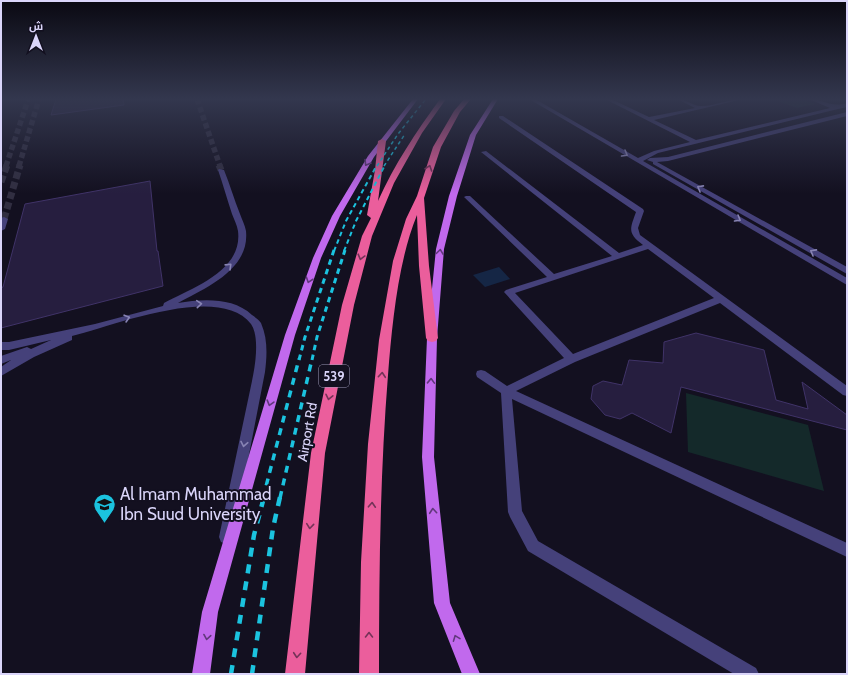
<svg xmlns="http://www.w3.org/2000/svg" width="848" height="675" font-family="Cabin,Cairo,sans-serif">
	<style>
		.green { fill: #14292a }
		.water { fill: #152645 }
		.building { fill: #261e3f; stroke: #403368 }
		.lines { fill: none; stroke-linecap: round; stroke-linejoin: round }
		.minor-tunnel-far1 { stroke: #312e41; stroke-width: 5.5; stroke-dasharray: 5.5 3; stroke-linecap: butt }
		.minor-tunnel { stroke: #312e41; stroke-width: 7; stroke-dasharray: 7 3.5; stroke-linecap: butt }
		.minor { fill: #45417a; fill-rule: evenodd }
		.major { fill: #c169ed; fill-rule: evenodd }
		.highway { fill: #eb5e9c; fill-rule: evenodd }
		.rail-far4 { stroke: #1bc3df; stroke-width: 1.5; stroke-dasharray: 3.5 3; stroke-linecap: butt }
		.rail-far3 { stroke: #1bc3df; stroke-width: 2; stroke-dasharray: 4.5 3.5; stroke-linecap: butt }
		.rail-far2 { stroke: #1bc3df; stroke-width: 3; stroke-dasharray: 5.5 4.5; stroke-linecap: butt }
		.rail-far1 { stroke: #1bc3df; stroke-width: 3.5; stroke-dasharray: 7 6; stroke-linecap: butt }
		.rail { stroke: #1bc3df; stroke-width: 4.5; stroke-dasharray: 9 8; stroke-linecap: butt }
		.oneway { stroke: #8884b4 }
		.oneway2 { stroke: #61387c }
		.oneway3 { stroke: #743358 }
		.labels { text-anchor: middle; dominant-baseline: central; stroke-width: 4; stroke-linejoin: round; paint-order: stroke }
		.shield { fill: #131020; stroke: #9e9ab9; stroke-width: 1 }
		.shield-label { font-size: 13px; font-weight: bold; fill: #dad5fa }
		.street-label { font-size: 14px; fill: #dad5fa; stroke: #131020 }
		.near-poi-label { font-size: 17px; fill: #dad5fa; stroke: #131020; text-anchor: start }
	</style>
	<rect width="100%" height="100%" fill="#131020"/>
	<g class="green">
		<path d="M 772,99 L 800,99 L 815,104 L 797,108 Z"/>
		<path d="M 686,393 L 808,425 L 824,491 L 688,452 Z"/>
	</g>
	<path class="water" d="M 499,267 L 510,279 L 485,287 L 473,275 Z"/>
	<g class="building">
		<path d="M 56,99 L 123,99 L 124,105 L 51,115 Z"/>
		<path d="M 150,181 L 157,251 L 158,251 L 163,286 L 1,328 L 1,288 L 3,287 L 25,204 Z"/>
		<path d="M 696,333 L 764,350 L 776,400 L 808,409 L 802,382 L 847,415 L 847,430 L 681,387 L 671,433 L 632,413 L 620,419 L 605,415 L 591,399 L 593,386 L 603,381 L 622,385 L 629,360 L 663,363 L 664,342 Z"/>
	</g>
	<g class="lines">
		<g class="minor-tunnel-far1">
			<path d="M 197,99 L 220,166"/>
			<path d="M 6,166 L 28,100"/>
			<path d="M 19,166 L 39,99"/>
		</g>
		<g class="minor-tunnel">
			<path d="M 219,165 L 221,170"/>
			<path d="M 1,182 L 7,165"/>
			<path d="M 4,219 L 20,165"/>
		</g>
		<g class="minor">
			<path d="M 25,99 L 31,99 L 31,100 L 28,102 Z"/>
			<path d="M 529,99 L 535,99 L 638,158 L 654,151 L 690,142 L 605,99 L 611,99 L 649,117 L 695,108 L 677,99 C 686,99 693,106 701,106 C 715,106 729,99 743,99 L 654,120 L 696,140 L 830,108 L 809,99 C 825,99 829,108 847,103 L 847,107 L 838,109 L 658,153 L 643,161 L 847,278 L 847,285 Z"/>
			<path d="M 847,112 L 847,116 L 668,161 L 657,162 L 847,267 L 847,274 L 653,164 L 653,162 L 647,160 L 650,158 L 668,157 Z"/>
			<path d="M 499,116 L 503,116 L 643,209 L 644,211 L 638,228 L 640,235 L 847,386 L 847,396 L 843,395 L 720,303 L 575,362 L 516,391 L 847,543 L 847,557 L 512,399 L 522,511 L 538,541 L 756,668 L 759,674 L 734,674 L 528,551 L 510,517 L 508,512 L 501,393 L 477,377 L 476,374 L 477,371 L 481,370 L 485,371 L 507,386 L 564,358 L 504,292 L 506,290 L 547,277 L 464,197 L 466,196 L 470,196 L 554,274 L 612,256 L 481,152 L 486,151 L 619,253 L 643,245 C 627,233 630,229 636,212 L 499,118 ZM 648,249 L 714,298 L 573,354 L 515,293 Z"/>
			<path d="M 219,169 L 224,170 C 230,185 234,199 240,214 C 242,220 245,225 246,231 C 250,270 205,288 178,303 C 202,299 233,297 252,315 C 255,317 259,320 261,323 C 268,339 267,356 265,372 L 233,537 L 231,542 L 226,544 L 221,542 L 219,537 L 252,381 C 255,367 260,337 251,324 C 219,283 114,326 72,336 L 72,340 L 34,357 L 1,376 L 1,367 L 11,360 L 1,364 L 1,356 L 27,347 L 31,349 L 51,340 L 9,350 L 1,350 L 1,342 L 9,342 L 95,324 L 163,306 L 164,303 C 192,288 243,271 238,231 C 237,225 234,219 232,214 C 227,199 223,184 218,170 Z"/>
			<path d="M 4,217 L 8,219 L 5,229 L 1,231 L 1,218 Z"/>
		</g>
		<g class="major">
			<path d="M 413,99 L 418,99 L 374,157 L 340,216 L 321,258 L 295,335 L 218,612 L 210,674 L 192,674 L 202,612 L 285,335 L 313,258 L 332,216 L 368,156 Z"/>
			<path d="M 493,99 L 498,99 L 476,135 L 457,196 L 444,249 L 437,338 L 434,457 L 450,603 L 480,674 L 462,674 L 434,603 L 422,457 L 427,338 L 436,249 L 449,196 L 470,135 Z"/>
		</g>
		<g class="highway">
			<path d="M 440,99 L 446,99 L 422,133 L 394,183 L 372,236 L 354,305 L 325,453 L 305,674 L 285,674 L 311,453 L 342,305 L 362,236 L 371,218 L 367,215 L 375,170 L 378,141 L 382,139 L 386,141 L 378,201 C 394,165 416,132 440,99 Z"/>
			<path d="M 464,99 L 471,99 L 460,112 L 441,147 L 424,198 L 429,266 L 438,338 L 436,341 L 432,342 L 428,341 L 426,338 L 419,266 L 417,215 C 398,261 392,325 388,375 C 380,475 379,574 379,674 L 359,674 L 361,562 L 368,444 L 379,340 L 393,261 L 406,219 L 417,196 L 433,147 L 454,111 Z"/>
		</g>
		<g class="rail-far4">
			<path d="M 377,166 L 398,134 L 426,99"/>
			<path d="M 384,166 L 405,134"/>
		</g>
		<g class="rail-far3">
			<path d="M 334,251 L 346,221 L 377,165"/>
			<path d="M 344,251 L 356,221 L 385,165"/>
		</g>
		<g class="rail-far2">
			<path d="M 299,360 L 305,337 L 334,250"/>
			<path d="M 312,360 L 317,337 L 345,250"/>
		</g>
		<g class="rail-far1">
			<path d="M 263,498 L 299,359"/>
			<path d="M 280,498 L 312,359"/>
		</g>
		<g class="rail">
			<path d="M 231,674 L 254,535 L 264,497"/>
			<path d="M 252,674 L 273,528 L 280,497"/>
		</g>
	</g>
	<defs><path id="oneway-chevron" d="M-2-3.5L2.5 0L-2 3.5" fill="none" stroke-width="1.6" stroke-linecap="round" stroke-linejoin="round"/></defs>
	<g class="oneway">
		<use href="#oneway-chevron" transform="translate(625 154) rotate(30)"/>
		<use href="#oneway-chevron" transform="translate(700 188) rotate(-151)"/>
		<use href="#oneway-chevron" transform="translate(738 219) rotate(30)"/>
		<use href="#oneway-chevron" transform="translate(813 252) rotate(-151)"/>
		<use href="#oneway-chevron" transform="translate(229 266) rotate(-44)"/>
		<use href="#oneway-chevron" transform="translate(199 304) rotate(-5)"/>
		<use href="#oneway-chevron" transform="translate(127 318) rotate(-16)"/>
		<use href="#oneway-chevron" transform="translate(244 444) rotate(101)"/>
	</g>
	<g class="oneway2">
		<use href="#oneway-chevron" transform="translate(367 163) rotate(121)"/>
		<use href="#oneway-chevron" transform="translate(440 252) rotate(-82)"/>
		<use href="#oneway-chevron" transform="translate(309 280) rotate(109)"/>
		<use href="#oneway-chevron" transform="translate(431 381) rotate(-88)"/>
		<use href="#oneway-chevron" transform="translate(270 403) rotate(106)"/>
		<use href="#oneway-chevron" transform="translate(433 511) rotate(-95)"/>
		<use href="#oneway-chevron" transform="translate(207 637) rotate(99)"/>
		<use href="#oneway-chevron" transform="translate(456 638) rotate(-111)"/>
	</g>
	<g class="oneway3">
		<use href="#oneway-chevron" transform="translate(429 168) rotate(-71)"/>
		<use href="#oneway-chevron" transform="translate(361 257) rotate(105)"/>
		<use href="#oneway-chevron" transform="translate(382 375) rotate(-85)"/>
		<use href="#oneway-chevron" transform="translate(329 397) rotate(102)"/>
		<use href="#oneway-chevron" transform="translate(372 505) rotate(-87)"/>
		<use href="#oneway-chevron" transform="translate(310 526) rotate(96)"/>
		<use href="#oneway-chevron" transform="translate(369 635) rotate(-90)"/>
		<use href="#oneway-chevron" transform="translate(297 655) rotate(95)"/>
	</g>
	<linearGradient id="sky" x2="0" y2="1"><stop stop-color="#0a0912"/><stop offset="0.51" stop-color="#33374e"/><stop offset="1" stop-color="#33374e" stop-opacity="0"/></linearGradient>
	<rect width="848" height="194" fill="url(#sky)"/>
	<defs>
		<symbol id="university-pin" viewBox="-11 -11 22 30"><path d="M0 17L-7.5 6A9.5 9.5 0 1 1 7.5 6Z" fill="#1bc3df" stroke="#131020"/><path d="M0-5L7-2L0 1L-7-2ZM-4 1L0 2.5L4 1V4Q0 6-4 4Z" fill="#111"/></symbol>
	</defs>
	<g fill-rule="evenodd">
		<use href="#university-pin" x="92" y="492" width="25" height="34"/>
	</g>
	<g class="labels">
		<rect class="shield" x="319" y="365" width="30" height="22" rx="3"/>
		<g class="shield-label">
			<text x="334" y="376">539</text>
		</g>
		<g class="street-label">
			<text transform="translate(307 432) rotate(-80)">Airport Rd</text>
		</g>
		<g class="near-poi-label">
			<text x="120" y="494">Al Imam Muhammad<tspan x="120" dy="20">Ibn Suud University</tspan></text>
		</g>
	</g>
	<rect width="848" height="675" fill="none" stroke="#dad5fa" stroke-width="4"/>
	<g transform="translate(36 36)" stroke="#131020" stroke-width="3" paint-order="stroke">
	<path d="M0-3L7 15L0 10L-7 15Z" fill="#dad5fa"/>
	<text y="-6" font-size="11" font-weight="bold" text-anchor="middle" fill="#dad5fa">ش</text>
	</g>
</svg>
